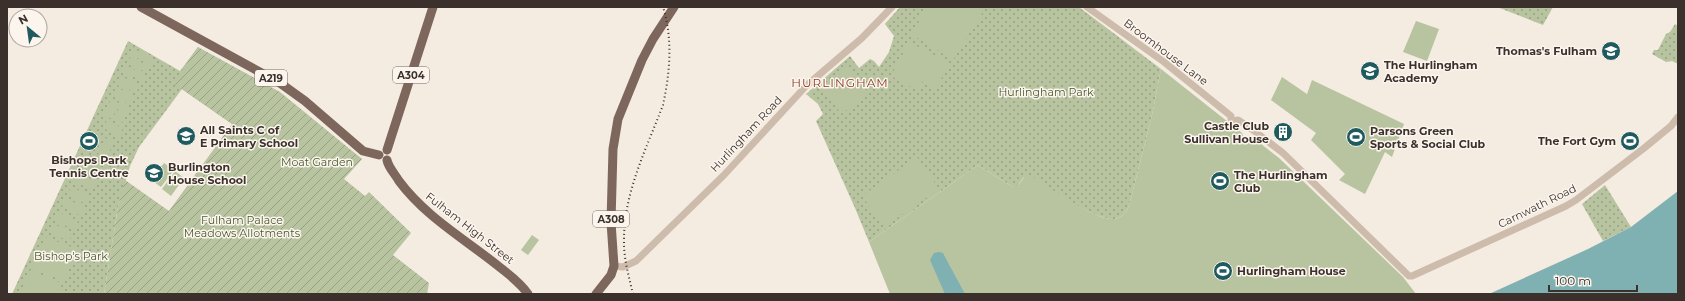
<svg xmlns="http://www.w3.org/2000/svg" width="1685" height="301" font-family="Montserrat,sans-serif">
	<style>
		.park { fill: url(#park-dots) }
		.garden { fill: url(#garden-furrows) }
		.pitch { fill: #b8c4a0 }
		.water { fill: #7fb0b2 }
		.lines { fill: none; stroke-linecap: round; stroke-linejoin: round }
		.tertiary { stroke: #cdbbac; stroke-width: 7 }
		.primary { stroke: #7d675c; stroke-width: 9 }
		.rail { stroke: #3b302b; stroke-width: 2; stroke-dasharray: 1 3; stroke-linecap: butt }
		.labels { text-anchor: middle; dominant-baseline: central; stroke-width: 3; stroke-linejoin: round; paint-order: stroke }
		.shield { fill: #fbf5ee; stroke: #756b66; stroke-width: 1 }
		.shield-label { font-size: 10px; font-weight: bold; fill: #3b302b }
		.poi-label { font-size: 11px; font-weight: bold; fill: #3b302b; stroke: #fbf5ee; text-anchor: start }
		.street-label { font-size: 11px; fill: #3b302b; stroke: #fbf5ee }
		.park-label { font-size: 11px; fill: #4a5a2e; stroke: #fbf5ee }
		.neighbourhood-label { font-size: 12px; letter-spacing: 1px; fill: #8c3b22; stroke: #fbf5ee }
	</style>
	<defs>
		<pattern id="park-dots" width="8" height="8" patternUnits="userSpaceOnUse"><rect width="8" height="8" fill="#b8c4a0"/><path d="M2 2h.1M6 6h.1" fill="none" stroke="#97a083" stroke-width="1.8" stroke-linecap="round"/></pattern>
		<pattern id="garden-furrows" width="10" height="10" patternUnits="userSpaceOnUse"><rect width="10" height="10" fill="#b8c4a0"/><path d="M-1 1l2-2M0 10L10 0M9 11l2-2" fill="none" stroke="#97a083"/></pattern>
	</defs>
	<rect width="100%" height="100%" fill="#f4ebe1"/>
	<g class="park">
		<path d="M 900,7 L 1079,7 L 1161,69 L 1152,115 L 1130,202 C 1128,210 1123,218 1114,219 C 1096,221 1044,185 1027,176 L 1023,178 L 1017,187 L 1013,187 L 978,165 L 869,242 L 855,208 L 816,121 L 823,114 L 818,104 L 806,94 L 850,56 L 859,68 L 870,59 L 874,61 L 879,67 L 889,52 L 894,36 L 885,24 Z"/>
		<path d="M 1497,7 L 1553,7 L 1543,25 Z"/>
		<path d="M 1675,24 L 1678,26 L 1678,64 L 1672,61 L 1666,62 L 1652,54 L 1654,50 L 1658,50 L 1666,34 L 1670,32 Z"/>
		<path d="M 128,41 L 180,71 L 198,47 L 362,159 L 316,208 L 232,124 L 182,89 L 139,147 L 130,166 L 118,207 L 104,294 L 12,294 Z"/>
		<path d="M 1605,185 L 1631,227 L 1603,241 L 1582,204 Z"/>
	</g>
	<path class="garden" d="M 198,47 L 280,92 L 362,159 L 344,179 L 365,196 L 369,192 L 411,233 L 393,255 L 429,283 L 427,294 L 104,294 L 118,207 L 125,180 L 169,211 L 232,124 L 173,83 Z"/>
	<g class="pitch">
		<path d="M 928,7 L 986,7 L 953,60 L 911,34 Z"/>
		<path d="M 1416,21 L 1439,29 L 1427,61 L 1403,52 Z"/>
		<path d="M 909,42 L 950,63 L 936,88 L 923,81 L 918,91 L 891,76 Z"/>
		<path d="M 134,49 L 153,57 L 150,64 L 131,55 Z"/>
		<path d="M 130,57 L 149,66 L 146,72 L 127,64 Z"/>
		<path d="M 126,66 L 145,74 L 142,81 L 123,72 Z"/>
		<path d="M 849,66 L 869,94 L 841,114 L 821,86 Z"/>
		<path d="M 1161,69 L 1242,133 L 1244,139 L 1252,137 L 1279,158 L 1403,277 L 1416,294 L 890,294 L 869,242 L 978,165 L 1013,187 L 1017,187 L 1025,176 L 1032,176 C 1049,187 1096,221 1114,219 C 1123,218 1128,210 1130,202 L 1152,115 Z"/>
		<path d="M 121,76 L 140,85 L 136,93 L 117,85 Z"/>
		<path d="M 1282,77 L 1307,94 L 1312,80 L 1404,124 L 1392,157 L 1385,152 L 1365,194 L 1339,180 L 1345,174 L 1311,140 L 1316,133 L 1271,100 Z"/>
		<path d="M 116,87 L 135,96 L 131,105 L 112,96 Z"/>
		<path d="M 111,99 L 119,103 L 112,119 L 104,115 Z"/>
		<path d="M 121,103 L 129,107 L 122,123 L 114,119 Z"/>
		<path d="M 107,120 L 123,128 L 119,136 L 103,128 Z"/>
		<path d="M 105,138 L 114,142 L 105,161 L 97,157 Z"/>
		<path d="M 917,157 L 939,189 L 884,227 L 862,196 Z"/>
		<path d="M 82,161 L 101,169 L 97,178 L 78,170 Z"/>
		<path d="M 164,163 L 174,170 L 161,187 L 151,180 Z"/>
		<path d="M 175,171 L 184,178 L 171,196 L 162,189 Z"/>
		<path d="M 77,173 L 96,181 L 92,190 L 73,181 Z"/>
		<path d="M 71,187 L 90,195 L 86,204 L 67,195 Z"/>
		<path d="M 65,198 L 84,207 L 81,216 L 62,207 Z"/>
		<path d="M 59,212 L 78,221 L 75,230 L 56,221 Z"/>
		<path d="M 54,224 L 73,233 L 69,241 L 50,233 Z"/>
		<path d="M 532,235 L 539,240 L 528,255 L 521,250 Z"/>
		<path d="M 45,237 L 77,249 L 64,281 L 32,269 Z"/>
		<path d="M 30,270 L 62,283 L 57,294 L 20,294 Z"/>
	</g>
	<g class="water">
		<path d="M 1678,191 L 1678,294 L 1489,294 L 1588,249 L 1631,227 Z"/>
		<path d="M 939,252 L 943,253 L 945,257 L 965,294 L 945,294 L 930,260 L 934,253 Z"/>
	</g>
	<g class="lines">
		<g class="tertiary">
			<path d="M 1087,7 L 1164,62 L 1231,116 L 1231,119 L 1234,121 L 1238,120 L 1253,130 L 1283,153 L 1409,276 L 1412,276 L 1566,206 L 1576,200 L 1643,149 L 1671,126 L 1678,117"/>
			<path d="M 614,266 L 623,267 L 636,261 L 724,175 L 806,86 L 862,38 L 892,7"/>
		</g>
		<g class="primary">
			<path d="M 141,7 L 280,83 L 305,101 L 363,151 L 379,155"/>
			<path d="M 387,150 L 433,7"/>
			<path d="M 387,160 C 388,167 395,174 399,181 C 425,216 463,238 497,265 C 508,274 520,282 528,294"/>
			<path d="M 596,294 L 611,275 L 614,266 L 611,222 L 613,149 L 618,119 L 642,60 L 653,39 L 674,7"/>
		</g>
		<path class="rail" d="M 633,294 C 629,277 624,260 624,243 C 623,194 646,150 663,105 C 670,73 673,39 663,7"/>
	</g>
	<defs>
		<symbol id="school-disc" viewBox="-11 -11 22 22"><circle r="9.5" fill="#1f5a5e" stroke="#fbf5ee"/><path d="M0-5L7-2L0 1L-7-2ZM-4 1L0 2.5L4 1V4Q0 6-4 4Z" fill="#fff"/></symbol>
		<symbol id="building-disc" viewBox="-11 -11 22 22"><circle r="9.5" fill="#1f5a5e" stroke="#fbf5ee"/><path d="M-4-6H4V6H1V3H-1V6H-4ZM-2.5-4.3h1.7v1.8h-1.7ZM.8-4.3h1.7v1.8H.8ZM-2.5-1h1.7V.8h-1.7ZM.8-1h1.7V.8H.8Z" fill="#fff"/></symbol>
		<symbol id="stadium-disc" viewBox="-11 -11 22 22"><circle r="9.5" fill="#1f5a5e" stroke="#fbf5ee"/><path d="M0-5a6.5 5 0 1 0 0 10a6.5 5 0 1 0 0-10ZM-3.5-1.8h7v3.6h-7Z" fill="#fff"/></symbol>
	</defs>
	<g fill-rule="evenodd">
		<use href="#school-disc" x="1600" y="40" width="22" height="22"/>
		<use href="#school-disc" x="1359" y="60" width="22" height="22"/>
		<use href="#building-disc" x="1272" y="121" width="22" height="22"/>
		<use href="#school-disc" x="175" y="125" width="22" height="22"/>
		<use href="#stadium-disc" x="1345" y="126" width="22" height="22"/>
		<use href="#stadium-disc" x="78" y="130" width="22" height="22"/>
		<use href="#stadium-disc" x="1619" y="130" width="22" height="22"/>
		<use href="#school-disc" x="143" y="162" width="22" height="22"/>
		<use href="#stadium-disc" x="1209" y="170" width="22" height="22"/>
		<use href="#stadium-disc" x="1212" y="260" width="22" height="22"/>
	</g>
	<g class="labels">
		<g class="shield">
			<rect x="393" y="67" width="36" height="16" rx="3"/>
			<rect x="255" y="70" width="32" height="16" rx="3"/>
			<rect x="593" y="211" width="36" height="16" rx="3"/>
		</g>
		<g class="shield-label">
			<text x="411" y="75">A304</text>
			<text x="271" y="78">A219</text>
			<text x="611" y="219">A308</text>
		</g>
		<g class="poi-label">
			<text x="1597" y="51" text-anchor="end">Thomas's Fulham</text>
			<text x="1384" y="65">The Hurlingham<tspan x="1384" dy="13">Academy</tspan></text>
			<text x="1269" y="126" text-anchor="end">Castle Club<tspan x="1269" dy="13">Sullivan House</tspan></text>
			<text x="200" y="130">All Saints C of<tspan x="200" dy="13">E Primary School</tspan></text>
			<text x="1370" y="131">Parsons Green<tspan x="1370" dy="13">Sports &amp; Social Club</tspan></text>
			<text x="1616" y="141" text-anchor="end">The Fort Gym</text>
			<text x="89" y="160" text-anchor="middle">Bishops Park<tspan x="89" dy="13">Tennis Centre</tspan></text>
			<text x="168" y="167">Burlington<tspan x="168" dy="13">House School</tspan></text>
			<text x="1234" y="175">The Hurlingham<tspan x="1234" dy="13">Club</tspan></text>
			<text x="1237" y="271">Hurlingham House</text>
		</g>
		<g class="street-label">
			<text transform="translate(1166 52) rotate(37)">Broomhouse Lane</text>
			<text transform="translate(746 134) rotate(-47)">Hurlingham Road</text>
			<text transform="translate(1537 206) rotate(-26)">Carnwath Road</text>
			<text transform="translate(470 228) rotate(38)">Fulham High Street</text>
		</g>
		<g class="park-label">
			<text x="1046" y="92">Hurlingham Park</text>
			<text x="317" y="162">Moat Garden</text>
			<text x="242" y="220">Fulham Palace<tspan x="242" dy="13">Meadows Allotments</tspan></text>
			<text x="71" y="256">Bishop's Park</text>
		</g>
		<g class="neighbourhood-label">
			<text x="840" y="82">HURLINGHAM</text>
		</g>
	</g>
	<rect width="1685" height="301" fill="none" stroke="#3b302b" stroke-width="16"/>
	<g transform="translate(28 28) rotate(331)"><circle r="19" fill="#fbf5ee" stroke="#aea6a0"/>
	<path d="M0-3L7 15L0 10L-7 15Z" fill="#1f5a5e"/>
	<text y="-6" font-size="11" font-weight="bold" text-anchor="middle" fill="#3b302b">N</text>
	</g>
	<path d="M1549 285v6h88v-6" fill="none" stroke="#3b302b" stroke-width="2"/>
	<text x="1555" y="285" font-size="12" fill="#3b302b" stroke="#fbf5ee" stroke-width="3" paint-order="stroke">100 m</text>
</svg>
